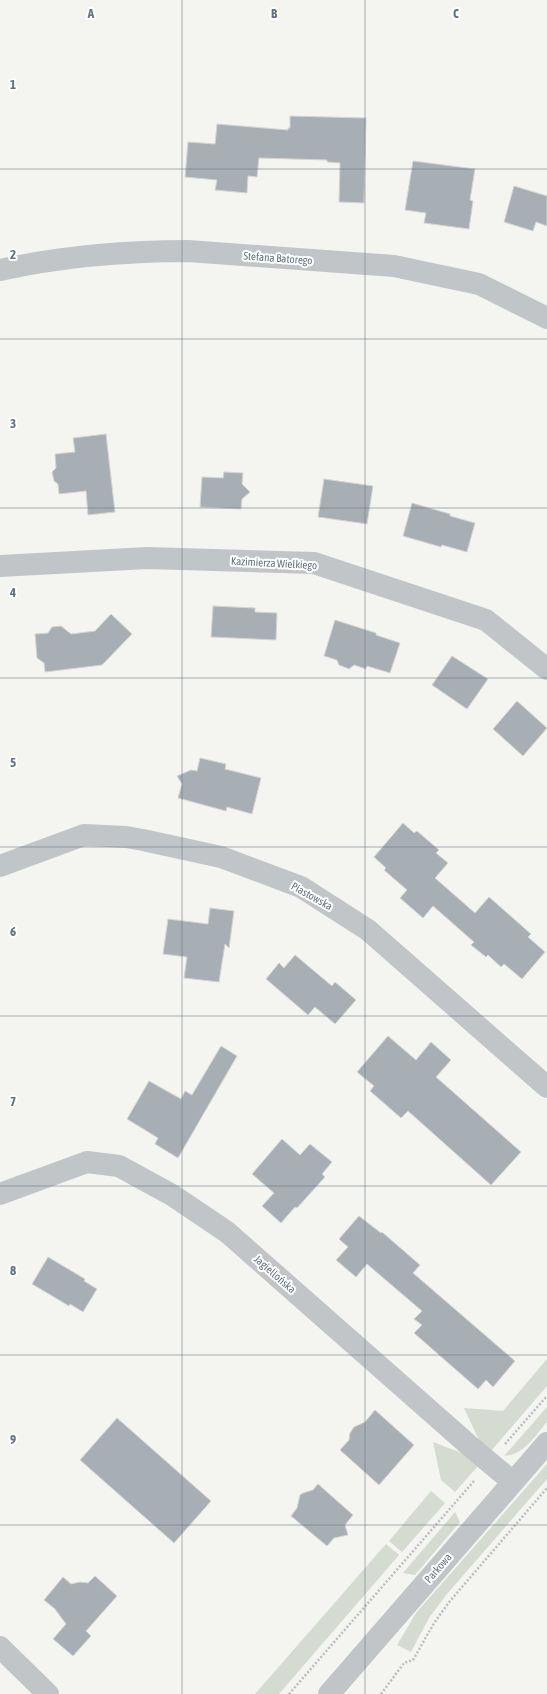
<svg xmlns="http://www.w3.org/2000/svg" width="547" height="1694" font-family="'Asap Condensed',sans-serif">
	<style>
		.green { fill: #d5dbd1 }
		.building { fill: #a8afb4; stroke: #d5d5d3 }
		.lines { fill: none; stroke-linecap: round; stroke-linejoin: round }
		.path { stroke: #bbbdbf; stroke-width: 2.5; stroke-dasharray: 2 2; stroke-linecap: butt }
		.minor { stroke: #c2c5c8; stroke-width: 22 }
		.grid { fill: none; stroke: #647380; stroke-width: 1; stroke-opacity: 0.55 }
		.labels { text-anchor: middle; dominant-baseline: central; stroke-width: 4; stroke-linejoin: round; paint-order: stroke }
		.street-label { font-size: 11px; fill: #647380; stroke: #fff }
		.grid-label { font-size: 13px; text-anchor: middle; font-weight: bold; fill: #647380; stroke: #fff; stroke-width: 4; stroke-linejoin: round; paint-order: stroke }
	</style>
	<rect width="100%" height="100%" fill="#f4f4f0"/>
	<g class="green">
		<path d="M 547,1359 L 547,1386 L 491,1451 L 479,1440 L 464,1408 L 503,1411 Z"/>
		<path d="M 547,1407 L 547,1422 C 535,1436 524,1455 504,1456 Z"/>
		<path d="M 433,1442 L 464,1454 L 478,1466 L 455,1492 L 441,1480 Z"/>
		<path d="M 547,1464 L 547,1479 L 447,1594 L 429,1618 L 411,1652 L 397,1645 L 416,1613 Z"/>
		<path d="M 431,1491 L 445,1503 L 402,1552 L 389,1541 Z"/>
		<path d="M 455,1512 L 460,1522 L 415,1575 L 403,1573 Z"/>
		<path d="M 386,1544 L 399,1555 L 279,1694 L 255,1694 Z"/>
	</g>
	<g class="building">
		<path d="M 290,116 L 366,118 L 364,203 L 339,202 L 340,163 L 327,162 L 327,160 L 259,158 L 257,177 L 248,176 L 247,193 L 215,190 L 217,180 L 185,177 L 188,142 L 215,144 L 217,124 L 288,130 L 288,128 L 290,128 Z"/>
		<path d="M 413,161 L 475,169 L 470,200 L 473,201 L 469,229 L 424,223 L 426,213 L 405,210 Z"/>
		<path d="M 514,186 L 547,196 L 547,226 L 536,222 L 533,231 L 504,222 Z"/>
		<path d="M 106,434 L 115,512 L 88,515 L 86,491 L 59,494 L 58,484 L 54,481 L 52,472 L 56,468 L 55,454 L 75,452 L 73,438 Z"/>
		<path d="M 224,472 L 243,473 L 242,484 L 250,492 L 242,499 L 241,509 L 200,507 L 202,477 L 223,478 Z"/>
		<path d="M 324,479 L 373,486 L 367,524 L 318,517 Z"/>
		<path d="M 412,503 L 450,514 L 450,516 L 475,523 L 467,552 L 442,545 L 441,547 L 403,536 Z"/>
		<path d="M 213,606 L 255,608 L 255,612 L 277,613 L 276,640 L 211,637 Z"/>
		<path d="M 111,614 L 132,634 L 102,665 L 45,672 L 44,663 L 37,658 L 35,634 L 48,633 L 52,627 L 61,626 L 71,634 L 95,631 Z"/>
		<path d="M 335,620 L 376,633 L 376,635 L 400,643 L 390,673 L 367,666 L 366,669 L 354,665 L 349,669 L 339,665 L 337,660 L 324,656 Z"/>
		<path d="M 452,656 L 488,679 L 467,709 L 432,685 Z"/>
		<path d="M 517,701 L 547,728 L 523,756 L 493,729 Z"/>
		<path d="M 200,758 L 226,764 L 225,769 L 261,778 L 252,814 L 227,807 L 226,811 L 178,798 L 182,784 L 177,776 L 191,770 L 197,771 Z"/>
		<path d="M 403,823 L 414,833 L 417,831 L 439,850 L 436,853 L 448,863 L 435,878 L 475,913 L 489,897 L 531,934 L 528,937 L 545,952 L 522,979 L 504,964 L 501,967 L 488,955 L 486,957 L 471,945 L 474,942 L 433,906 L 423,918 L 400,898 L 407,890 L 384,870 L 386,868 L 374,857 Z"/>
		<path d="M 210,908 L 234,911 L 229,948 L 225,944 L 219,982 L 184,978 L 187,957 L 163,954 L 168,919 L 208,924 Z"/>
		<path d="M 295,955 L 332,986 L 335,982 L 356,1000 L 335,1024 L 315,1007 L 308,1015 L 266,979 L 279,963 L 284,968 Z"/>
		<path d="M 388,1036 L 416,1060 L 431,1042 L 451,1060 L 436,1077 L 521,1152 L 491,1185 L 408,1111 L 401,1118 L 370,1091 L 374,1086 L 357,1072 Z"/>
		<path d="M 221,1046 L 237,1056 L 178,1158 L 155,1144 L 158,1138 L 127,1119 L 149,1081 L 181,1099 L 185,1091 L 192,1095 Z"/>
		<path d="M 282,1139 L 300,1155 L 310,1144 L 332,1162 L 322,1174 L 325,1177 L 297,1208 L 295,1207 L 281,1223 L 262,1206 L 274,1193 L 252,1174 Z"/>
		<path d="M 359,1216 L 381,1233 L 382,1232 L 420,1265 L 413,1273 L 515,1361 L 493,1387 L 486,1380 L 478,1389 L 414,1333 L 422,1325 L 414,1319 L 422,1311 L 367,1264 L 356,1277 L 336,1260 L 348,1247 L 339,1239 Z"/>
		<path d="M 48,1257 L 85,1279 L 84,1281 L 97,1289 L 83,1312 L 70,1304 L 69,1306 L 32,1284 Z"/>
		<path d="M 375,1410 L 414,1445 L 379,1485 L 340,1450 L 349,1440 L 350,1433 L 354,1427 L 365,1422 Z"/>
		<path d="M 117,1418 L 211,1501 L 174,1543 L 80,1460 Z"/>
		<path d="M 318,1484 L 353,1515 L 345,1525 L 348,1535 L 334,1538 L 327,1546 L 291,1516 L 297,1508 L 300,1495 L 303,1493 L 313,1490 Z"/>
		<path d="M 95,1576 L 117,1596 L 86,1631 L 91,1636 L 73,1656 L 53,1639 L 66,1624 L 55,1609 L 44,1600 L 63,1577 L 71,1584 L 80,1582 L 88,1583 Z"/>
	</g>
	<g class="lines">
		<g class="path">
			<path d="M 505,1444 L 547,1396"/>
			<path d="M 289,1694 L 474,1481"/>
			<path d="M 381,1694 L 404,1663 L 413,1660 L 434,1623 L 450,1601 L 547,1488"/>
		</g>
		<g class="minor">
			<path d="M 0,270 C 59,257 127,251 188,251 L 394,266 L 479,284 L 547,318"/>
			<path d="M 0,566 L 147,558 L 314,563 L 486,620 L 547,669"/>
			<path d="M 0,866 L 84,835 L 126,837 L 143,840 L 221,857 L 301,887 L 368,930 L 547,1087"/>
			<path d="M 0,1194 L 87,1162 L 119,1166 L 172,1195 L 227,1232 L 471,1447 L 513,1482"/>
			<path d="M 0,1647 L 48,1694"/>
			<path d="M 329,1694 L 547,1443"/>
		</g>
	</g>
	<path class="grid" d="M 182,0 L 182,1694M 365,0 L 365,1694M 0,169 L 547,169M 0,339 L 547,339M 0,508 L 547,508M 0,678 L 547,678M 0,847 L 547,847M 0,1016 L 547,1016M 0,1186 L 547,1186M 0,1355 L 547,1355M 0,1525 L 547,1525"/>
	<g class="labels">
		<g class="street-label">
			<text transform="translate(278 258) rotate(4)">Stefana Batorego</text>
			<text transform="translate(274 563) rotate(3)">Kazimierza Wielkiego</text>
			<text transform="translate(312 896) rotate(29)">Piastowska</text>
			<text transform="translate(275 1274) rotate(41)">Jagiellońska</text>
			<text transform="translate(438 1568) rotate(-49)">Parkowa</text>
		</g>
	</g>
	<g class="grid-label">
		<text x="91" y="18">A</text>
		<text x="274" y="18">B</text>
		<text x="456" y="18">C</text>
		<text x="13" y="89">1</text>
		<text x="13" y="259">2</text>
		<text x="13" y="428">3</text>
		<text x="13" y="597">4</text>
		<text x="13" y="767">5</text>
		<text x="13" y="936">6</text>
		<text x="13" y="1106">7</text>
		<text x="13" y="1275">8</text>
		<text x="13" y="1444">9</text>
	</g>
</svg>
